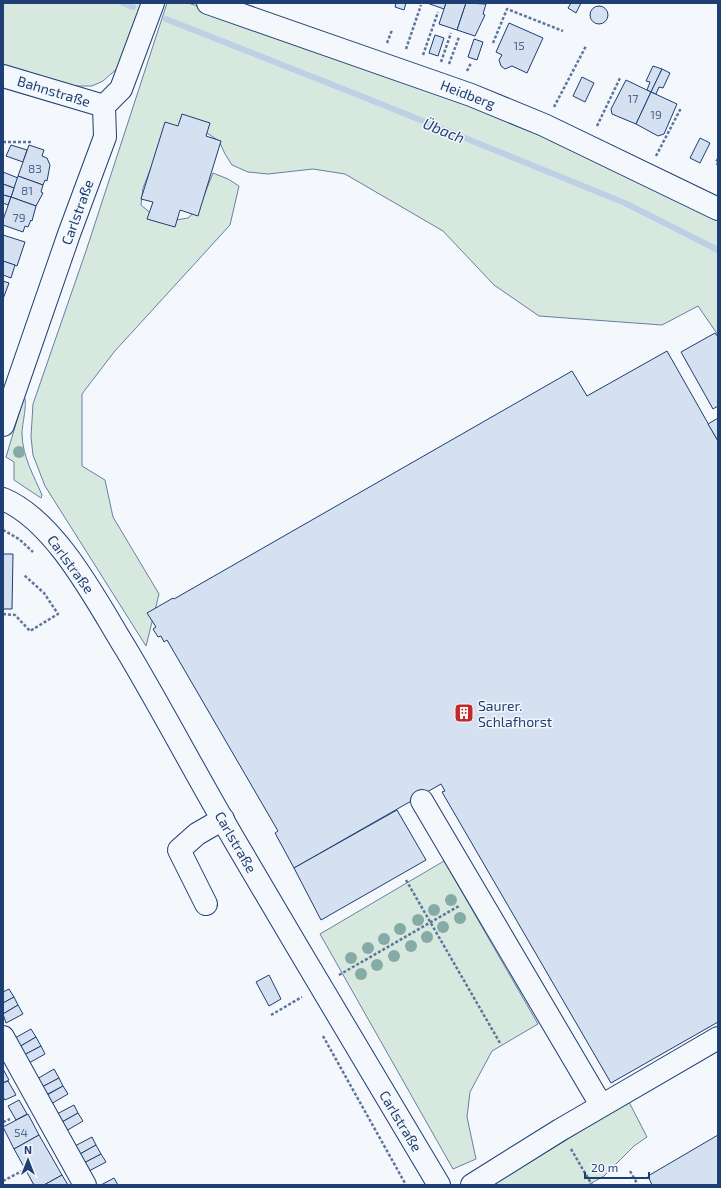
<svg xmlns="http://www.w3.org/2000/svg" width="721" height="1188" font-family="'Exo 2',sans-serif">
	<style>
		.green { fill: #d7e8df; stroke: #687fa3 }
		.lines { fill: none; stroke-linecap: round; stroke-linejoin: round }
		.stream { stroke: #bed0e5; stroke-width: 6 }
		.building { fill: #d5e0f0; stroke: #1d3f73 }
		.minor-casing { stroke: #1d3f73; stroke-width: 24 }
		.major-casing { stroke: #1d3f73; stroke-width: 24 }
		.path { stroke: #5e769c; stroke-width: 2.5; stroke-dasharray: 3 2; stroke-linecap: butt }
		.minor { stroke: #f4f7fb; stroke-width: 22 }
		.major { stroke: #f4f7fb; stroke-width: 22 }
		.tree { fill: #86aba6 }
		.labels { text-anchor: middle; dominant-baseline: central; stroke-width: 3; stroke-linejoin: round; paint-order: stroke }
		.number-label { font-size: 12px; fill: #4b6792 }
		.street-label { font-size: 14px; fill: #1d3f73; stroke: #f4f7fb }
		.poi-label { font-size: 14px; fill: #1d3f73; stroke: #f4f7fb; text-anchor: start }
		.water-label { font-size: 15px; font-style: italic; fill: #1d3f73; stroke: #f4f7fb }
	</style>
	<rect width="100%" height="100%" fill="#f4f7fb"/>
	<g class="green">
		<path d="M 3,3 L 142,3 L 119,67 L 103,81 L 92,86 L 74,86 L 3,64 Z"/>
		<path d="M 167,3 L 188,3 L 291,35 L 467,101 L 718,219 L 718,335 L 698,306 L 662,325 L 539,316 L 494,285 L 443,231 L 345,174 L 313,169 L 268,174 L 248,172 L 232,165 L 225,154 L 219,141 L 204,131 L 153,163 L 143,188 L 141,205 L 154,216 L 170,221 L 188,218 L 199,208 L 213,173 L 228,179 L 239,186 L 230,225 L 114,352 L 82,394 L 82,466 L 105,480 L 113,517 L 159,594 L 146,646 L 45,486 L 33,455 L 31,437 L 33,404 L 86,251 Z"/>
		<path d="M 24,397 C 28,401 22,425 22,433 C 22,456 34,476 42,495 L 41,498 L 14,480 L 14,462 L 6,457 Z"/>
		<path d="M 444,861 L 538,1024 L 492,1051 L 470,1092 L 467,1117 L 476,1159 L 453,1169 L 320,934 Z"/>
		<path d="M 629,1102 L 647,1137 L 634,1146 L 604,1176 L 588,1185 L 492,1185 Z"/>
	</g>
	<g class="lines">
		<g class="stream">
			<path d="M 123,3 L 133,7"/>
			<path d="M 166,19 L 376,102 L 625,203 L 718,250"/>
		</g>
	</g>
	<g class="building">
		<path d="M 396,3 L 406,3 L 404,10 L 395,7 Z"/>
		<path d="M 427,3 L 446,3 L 444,9 Z"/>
		<path d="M 446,3 L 466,3 L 457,30 L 439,24 Z"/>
		<path d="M 466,3 L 486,4 L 483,14 L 485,15 L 475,36 L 457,30 Z"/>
		<path d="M 571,3 L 581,3 L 576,13 L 568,8 Z"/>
		<circle cx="599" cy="15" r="9"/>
		<path d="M 509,23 L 543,38 L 527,73 L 512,66 L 505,69 L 501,66 L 499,60 L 502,55 L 496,52 Z"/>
		<path d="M 435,35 L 444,38 L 438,56 L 429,53 Z"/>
		<path d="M 474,39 L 483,42 L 477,60 L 468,57 Z"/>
		<path d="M 653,66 L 662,69 L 651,92 L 647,90 L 650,82 L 646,81 Z"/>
		<path d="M 662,69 L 670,73 L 663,88 L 659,87 L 656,94 L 651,92 Z"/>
		<path d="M 582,77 L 594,83 L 585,102 L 573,96 Z"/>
		<path d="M 626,80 L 651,92 L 636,124 L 612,114 L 611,109 Z"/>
		<path d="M 651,92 L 677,104 L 664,134 L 658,136 L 636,124 Z"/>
		<path d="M 182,114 L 210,123 L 206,136 L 221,141 L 198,216 L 180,210 L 175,227 L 147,219 L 153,202 L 141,199 L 165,122 L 178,126 Z"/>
		<path d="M 700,138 L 710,143 L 700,163 L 690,158 Z"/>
		<path d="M 11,145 L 27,150 L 23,162 L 6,156 Z"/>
		<path d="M 29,145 L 44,150 L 42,156 L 47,158 L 50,165 L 47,181 L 45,180 L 43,185 L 18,176 Z"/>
		<path d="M 3,172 L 18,178 L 14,188 L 3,184 Z"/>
		<path d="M 18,176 L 43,185 L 41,192 L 43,193 L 36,206 L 11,197 Z"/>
		<path d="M 3,184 L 14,188 L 11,197 L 3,195 Z"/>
		<path d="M 3,195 L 11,197 L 8,205 L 3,203 Z"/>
		<path d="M 11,197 L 36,206 L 32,221 L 31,220 L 28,227 L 25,226 L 23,232 L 3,225 L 3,220 Z"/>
		<path d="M 3,235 L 25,242 L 17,266 L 3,261 Z"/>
		<path d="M 3,261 L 15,265 L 11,278 L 3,275 Z"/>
		<path d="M 3,281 L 9,283 L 3,299 Z"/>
		<path d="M 715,333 L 718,337 L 718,406 L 713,409 L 681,352 Z"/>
		<path d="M 667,351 L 718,441 L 718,1022 L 611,1083 L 442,792 L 445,791 L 441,784 L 294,868 L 275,833 L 278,831 L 167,640 L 164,642 L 161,636 L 158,637 L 153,629 L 156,627 L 147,613 L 173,598 L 174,599 L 572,371 L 587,396 Z"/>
		<path d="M 718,418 L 718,441 L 708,424 Z"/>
		<path d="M 3,554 L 13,554 L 12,609 L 3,609 Z"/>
		<path d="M 397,810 L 426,860 L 321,920 L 294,868 Z"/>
		<path d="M 269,975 L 281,999 L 269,1006 L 256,982 Z"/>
		<path d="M 9,989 L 14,997 L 3,1003 L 3,992 Z"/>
		<path d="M 14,997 L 18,1005 L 3,1014 L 3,1003 Z"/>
		<path d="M 18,1005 L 23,1014 L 6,1023 L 3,1014 Z"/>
		<path d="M 31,1029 L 36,1037 L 19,1047 L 15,1038 Z"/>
		<path d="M 36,1037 L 41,1046 L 24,1055 L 19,1047 Z"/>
		<path d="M 41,1046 L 45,1054 L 29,1063 L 24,1055 Z"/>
		<path d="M 3,1069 L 9,1080 L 3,1083 Z"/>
		<path d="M 54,1069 L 59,1078 L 42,1087 L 37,1079 Z"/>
		<path d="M 59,1078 L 63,1086 L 46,1095 L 42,1087 Z"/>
		<path d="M 8,1081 L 16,1095 L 5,1100 L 3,1097 L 3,1083 Z"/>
		<path d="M 63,1086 L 68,1094 L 51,1104 L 47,1095 Z"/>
		<path d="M 19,1100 L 27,1114 L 16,1120 L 8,1106 Z"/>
		<path d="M 74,1105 L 78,1113 L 62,1122 L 57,1114 Z"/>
		<path d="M 78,1113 L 83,1121 L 66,1131 L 62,1122 Z"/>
		<path d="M 28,1114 L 39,1135 L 14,1149 L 3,1127 Z"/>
		<path d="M 39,1135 L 62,1175 L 44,1185 L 34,1185 L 14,1149 Z"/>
		<path d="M 718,1135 L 718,1185 L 652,1185 L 648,1176 Z"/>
		<path d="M 92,1137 L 96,1145 L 80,1154 L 75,1146 Z"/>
		<path d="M 96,1145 L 101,1154 L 84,1163 L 80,1154 Z"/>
		<path d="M 101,1154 L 106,1162 L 89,1171 L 84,1163 Z"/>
		<path d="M 62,1175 L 68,1185 L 44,1185 Z"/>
		<path d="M 114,1178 L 118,1185 L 101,1185 Z"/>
	</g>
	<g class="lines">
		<defs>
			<g id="minor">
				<path d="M 208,3 L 471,95 L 544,125 L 718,209"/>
				<path d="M 3,76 L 104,106"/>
				<path d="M 3,425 L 69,234 L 105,137 L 104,106 L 121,89 L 153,3"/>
				<path d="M 422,801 L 601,1105"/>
				<path d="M 206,904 L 179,850 L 197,834 L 223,819"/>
				<path d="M 3,1037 L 85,1185"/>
				<path d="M 472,1185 L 560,1130 L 718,1038"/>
			</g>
			<path id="major" d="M 3,499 C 56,521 97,602 126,649 C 166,716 202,786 242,853 C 307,964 373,1074 439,1185"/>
		</defs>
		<use href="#minor" class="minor-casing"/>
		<use href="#major" class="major-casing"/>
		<g class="path">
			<path d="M 387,43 L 392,30"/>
			<path d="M 493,43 L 507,9 L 563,31"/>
			<path d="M 406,49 L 421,5"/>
			<path d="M 423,55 L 438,12"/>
			<path d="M 441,62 L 451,33"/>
			<path d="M 449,64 L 459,37"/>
			<path d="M 467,71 L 471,63"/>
			<path d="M 554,107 L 586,46"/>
			<path d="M 597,126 L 620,78"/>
			<path d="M 3,142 L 31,142"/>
			<path d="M 656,156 L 681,108"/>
			<path d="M 718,159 L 716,162 L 718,165"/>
			<path d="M 3,530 L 19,539 L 33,552"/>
			<path d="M 3,614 L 15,615 L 30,631 L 58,614 L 44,593 L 24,575"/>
			<path d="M 406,880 L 500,1043"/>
			<path d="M 339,975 L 459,906"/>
			<path d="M 271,1015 L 302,997"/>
			<path d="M 323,1036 L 406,1185"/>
			<path d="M 3,1122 L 10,1119"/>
			<path d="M 571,1149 L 592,1185"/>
			<path d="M 630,1171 L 638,1185"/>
			<path d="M 3,1181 L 22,1171"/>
		</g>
		<use href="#minor" class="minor"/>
		<use href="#major" class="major"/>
	</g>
	<g class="tree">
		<circle cx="19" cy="452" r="6"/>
		<circle cx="451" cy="900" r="6"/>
		<circle cx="434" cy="910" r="6"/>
		<circle cx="460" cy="918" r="6"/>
		<circle cx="418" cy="920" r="6"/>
		<circle cx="443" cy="927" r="6"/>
		<circle cx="400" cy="929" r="6"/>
		<circle cx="427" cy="937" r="6"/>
		<circle cx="384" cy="939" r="6"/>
		<circle cx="411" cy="946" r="6"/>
		<circle cx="368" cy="948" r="6"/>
		<circle cx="394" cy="956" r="6"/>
		<circle cx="351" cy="958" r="6"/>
		<circle cx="377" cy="965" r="6"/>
		<circle cx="361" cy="974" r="6"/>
	</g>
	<defs>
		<symbol id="building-square" viewBox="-11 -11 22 22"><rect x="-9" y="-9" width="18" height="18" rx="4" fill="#c62828" stroke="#f4f7fb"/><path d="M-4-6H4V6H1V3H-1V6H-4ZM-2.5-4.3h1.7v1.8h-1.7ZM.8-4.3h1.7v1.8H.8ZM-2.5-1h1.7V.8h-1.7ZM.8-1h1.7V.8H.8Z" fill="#fff"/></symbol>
	</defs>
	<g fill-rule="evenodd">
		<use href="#building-square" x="453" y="702" width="22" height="22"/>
	</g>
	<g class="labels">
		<g class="number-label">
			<text x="519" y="45">15</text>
			<text x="633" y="98">17</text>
			<text x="656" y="114">19</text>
			<text x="35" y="168">83</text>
			<text x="27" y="190">81</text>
			<text x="19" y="217">79</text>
			<text x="21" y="1132">54</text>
		</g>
		<g class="street-label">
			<text transform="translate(54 91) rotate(17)">Bahnstraße</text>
			<text transform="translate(468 94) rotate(21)">Heidberg</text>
			<text transform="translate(77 212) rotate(-70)">Carlstraße</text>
			<text transform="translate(71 564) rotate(54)">Carlstraße</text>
			<text transform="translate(236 842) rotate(60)">Carlstraße</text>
			<text transform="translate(401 1121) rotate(59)">Carlstraße</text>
		</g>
		<g class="poi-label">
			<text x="478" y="705">Saurer.<tspan x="478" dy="16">Schlafhorst</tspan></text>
		</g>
		<g class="water-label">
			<text transform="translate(444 130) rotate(22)">Übach</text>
		</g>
	</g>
	<rect width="721" height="1188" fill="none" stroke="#1d3f73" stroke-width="8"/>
	<g transform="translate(28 1160)" stroke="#f4f7fb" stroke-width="3" paint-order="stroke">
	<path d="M0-3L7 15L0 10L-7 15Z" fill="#1d3f73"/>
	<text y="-6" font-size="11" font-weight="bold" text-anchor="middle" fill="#1d3f73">N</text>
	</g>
	<path d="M585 1172v6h64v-6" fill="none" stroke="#1d3f73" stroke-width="2"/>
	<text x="591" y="1172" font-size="12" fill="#1d3f73" stroke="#f4f7fb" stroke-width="3" paint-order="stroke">20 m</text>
</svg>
